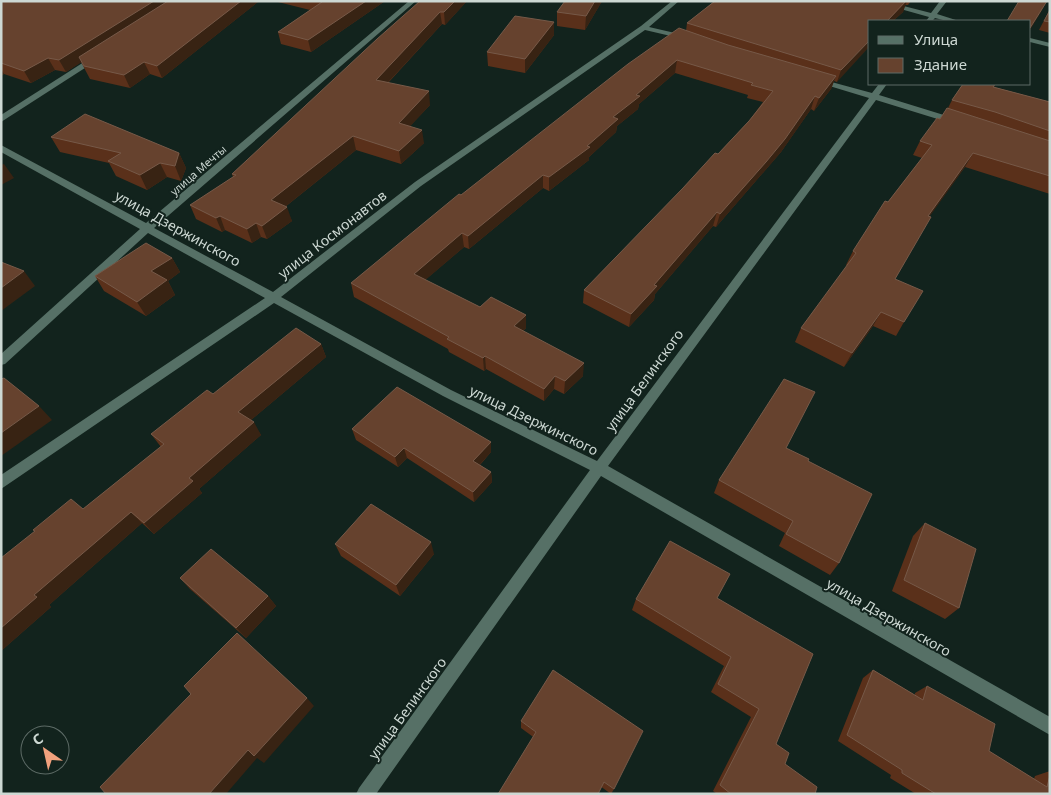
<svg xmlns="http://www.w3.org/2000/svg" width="1051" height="795" font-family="'Noto Sans',sans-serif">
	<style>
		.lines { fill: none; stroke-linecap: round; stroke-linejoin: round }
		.minor { fill: #567066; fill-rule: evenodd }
		.wall { fill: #5a301a }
		.shaded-wall { fill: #382313 }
		.building { fill: #66422e; stroke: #765948 }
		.labels { text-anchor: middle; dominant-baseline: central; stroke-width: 4; stroke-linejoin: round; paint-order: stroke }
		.far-street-label { font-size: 11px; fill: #cdd8d3; stroke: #12231d }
		.street-label { font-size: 14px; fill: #cdd8d3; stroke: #12231d }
	</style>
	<rect width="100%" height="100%" fill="#12231d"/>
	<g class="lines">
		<g class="minor">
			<path d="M 409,1 L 416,1 L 154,228 L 273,292 L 415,182 L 641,26 L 672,1 L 679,1 L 649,27 L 688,36 L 688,40 L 645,30 L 421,186 L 281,297 L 451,390 L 597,461 L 869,98 L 813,81 L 813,77 L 872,93 L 879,84 L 887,84 L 879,95 L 960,120 L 960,124 L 957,125 L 876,100 L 608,466 L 1050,717 L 1050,735 L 601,476 L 376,794 L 356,794 L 359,788 L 590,470 L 443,396 L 274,303 L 1,489 L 1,475 L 265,298 L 148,233 L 5,364 L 1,365 L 1,354 L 140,229 L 1,152 L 1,145 L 146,223 Z"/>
			<path d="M 872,1 L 884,1 L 931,13 L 940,1 L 947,1 L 937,14 L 959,21 L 947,21 L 935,18 L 932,21 L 926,21 L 929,17 Z"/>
			<path d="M 1030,38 L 1050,43 L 1050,47 L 1030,42 Z"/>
			<path d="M 95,55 L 102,57 L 1,122 L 1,115 Z"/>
		</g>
	</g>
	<g class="wall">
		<path d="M 1,1 L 259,1 L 162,78 L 150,74 L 130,88 L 90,79 L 81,62 L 66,72 L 55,70 L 31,83 L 4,74 L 1,76 Z"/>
		<path d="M 274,1 L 385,1 L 311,52 L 281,44 L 278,32 L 310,10 Z"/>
		<path d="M 420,1 L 467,1 L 445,25 L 442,24 L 388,83 L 430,105 L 410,126 L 424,143 L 401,164 L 356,150 L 285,207 L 292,221 L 267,239 L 261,237 L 252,243 L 225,230 L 222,232 L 196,219 L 190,205 L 233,177 L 232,174 Z"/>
		<path d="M 602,1 L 585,30 L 557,26 L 557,12 Z"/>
		<path d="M 715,1 L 911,1 L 908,5 L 905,5 L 903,12 L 893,21 L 870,21 L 837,82 L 834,81 L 831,89 L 814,111 L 811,109 L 781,152 L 716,227 L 713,226 L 655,294 L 654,300 L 629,327 L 583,303 L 584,290 L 718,154 L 749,121 L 763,102 L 747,98 L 748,95 L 675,73 L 639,104 L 638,109 L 617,126 L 616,132 L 589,157 L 589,160 L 549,191 L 543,188 L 469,249 L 464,247 L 425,280 L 480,307 L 526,328 L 523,331 L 583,376 L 564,394 L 554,389 L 544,401 L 486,369 L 484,371 L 449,352 L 448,349 L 354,297 L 351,283 L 461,195 L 686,31 L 687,23 Z"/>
		<path d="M 1050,9 L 1050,33 L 1039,30 Z"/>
		<path d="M 554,22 L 554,35 L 525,73 L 488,66 L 487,52 Z"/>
		<path d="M 963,84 L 996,84 L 994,87 L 1050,102 L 1050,194 L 965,167 L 929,216 L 895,279 L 904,322 L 896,336 L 873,326 L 844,367 L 795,342 L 801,328 L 847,266 L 846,265 L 853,251 L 888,202 L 922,158 L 913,155 L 920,141 L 940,119 L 948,108 L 952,100 Z"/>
		<path d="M 51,137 L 179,153 L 186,168 L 181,181 L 167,177 L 147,190 L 116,176 L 109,163 L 60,152 Z"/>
		<path d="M 172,258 L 180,272 L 168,281 L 175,295 L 146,316 L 104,291 L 95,276 Z"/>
		<path d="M 321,344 L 326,357 L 251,420 L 261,435 L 199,489 L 202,493 L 154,534 L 142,523 L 49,605 L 51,607 L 1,651 L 83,509 L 161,447 L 151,434 L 213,394 Z"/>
		<path d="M 352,429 L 491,452 L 480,465 L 491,472 L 492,482 L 474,502 L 407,458 L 398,467 L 356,440 Z"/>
		<path d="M 786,448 L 808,461 L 839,563 L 830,575 L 779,546 L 785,533 L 714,493 L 719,480 Z"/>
		<path d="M 925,523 L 959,608 L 945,619 L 892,591 L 913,536 Z"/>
		<path d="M 335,544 L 434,554 L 400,596 L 341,556 Z"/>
		<path d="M 180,578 L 268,596 L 276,606 L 246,638 L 190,589 Z"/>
		<path d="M 717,598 L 785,764 L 815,794 L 717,794 L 713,791 L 751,717 L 711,692 L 724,666 L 632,610 L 636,599 Z"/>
		<path d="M 873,670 L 915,695 L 915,693 L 927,686 L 989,751 L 1034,779 L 1035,776 L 1050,771 L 1050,794 L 916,794 L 890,778 L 891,775 L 838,741 L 863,678 Z"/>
		<path d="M 521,721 L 614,789 L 611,794 L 521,728 Z"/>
	</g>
	<g class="shaded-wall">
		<path d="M 154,1 L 178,1 L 66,72 L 59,60 Z"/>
		<path d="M 241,1 L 259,1 L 162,78 L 157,66 Z"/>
		<path d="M 366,1 L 385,1 L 311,52 L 308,40 Z"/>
		<path d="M 455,1 L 467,1 L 445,25 L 444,12 Z"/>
		<path d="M 595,1 L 602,1 L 585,30 L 586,16 Z"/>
		<path d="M 907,1 L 903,12 L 893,21 L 887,21 Z"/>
		<path d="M 1047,1 L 1041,12 L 1030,30 L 1030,28 Z"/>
		<path d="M 440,12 L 442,24 L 378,93 L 376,80 Z"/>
		<path d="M 554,22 L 554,35 L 525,73 L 525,59 Z"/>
		<path d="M 870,40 L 870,46 L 837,82 L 841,70 Z"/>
		<path d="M 48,58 L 55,70 L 31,83 L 24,71 Z"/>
		<path d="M 677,60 L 675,73 L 639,104 L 638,109 L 617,126 L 616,132 L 589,157 L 589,160 L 549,191 L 549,177 L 587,146 L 613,117 L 636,95 Z"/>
		<path d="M 144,62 L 150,74 L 130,88 L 124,75 Z"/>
		<path d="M 1,69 L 4,74 L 1,76 Z"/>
		<path d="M 836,76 L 831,89 L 814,111 L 819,98 Z"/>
		<path d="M 429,91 L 430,105 L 401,136 L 399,123 Z"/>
		<path d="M 815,96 L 811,109 L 781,152 L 716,227 L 720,214 Z"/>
		<path d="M 422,130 L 424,143 L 401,164 L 399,151 Z"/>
		<path d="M 353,136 L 356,150 L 276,214 L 271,200 Z"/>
		<path d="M 179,153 L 186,168 L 181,181 L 175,166 Z"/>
		<path d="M 973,153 L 965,167 L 920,230 L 928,216 Z"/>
		<path d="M 160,163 L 167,177 L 147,190 L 140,175 Z"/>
		<path d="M 4,164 L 14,178 L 1,185 L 1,165 Z"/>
		<path d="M 543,175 L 543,188 L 469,249 L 468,236 Z"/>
		<path d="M 287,207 L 292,221 L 267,239 L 262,226 Z"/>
		<path d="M 717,212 L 713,226 L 655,294 L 654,300 L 629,327 L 631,314 L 654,285 Z"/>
		<path d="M 220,216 L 225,230 L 222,232 L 216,218 Z"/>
		<path d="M 256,223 L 261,237 L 252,243 L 247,229 Z"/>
		<path d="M 462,233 L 464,247 L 416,288 L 414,274 Z"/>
		<path d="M 172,258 L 180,272 L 168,281 L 175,295 L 146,316 L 137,302 L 151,271 Z"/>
		<path d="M 24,271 L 35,286 L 1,311 L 1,288 Z"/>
		<path d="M 881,312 L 873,326 L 844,367 L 852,353 Z"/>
		<path d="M 526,315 L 526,328 L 515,339 L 514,326 Z"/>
		<path d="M 321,344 L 326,357 L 245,425 L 238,412 Z"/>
		<path d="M 485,356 L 486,369 L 484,371 L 483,358 Z"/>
		<path d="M 584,363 L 583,376 L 564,394 L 565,381 Z"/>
		<path d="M 555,376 L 554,389 L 544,401 L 544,389 Z"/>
		<path d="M 39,406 L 52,420 L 1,456 L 1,433 Z"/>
		<path d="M 254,422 L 261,435 L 199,489 L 202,493 L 154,534 L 144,523 L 189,478 Z"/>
		<path d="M 491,442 L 491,452 L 474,471 L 473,461 Z"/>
		<path d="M 404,448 L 407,458 L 398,467 L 395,457 Z"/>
		<path d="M 491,472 L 492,482 L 474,502 L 473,492 Z"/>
		<path d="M 131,512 L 142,523 L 49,605 L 51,607 L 1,651 L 1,628 L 34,595 Z"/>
		<path d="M 431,542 L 434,554 L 400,596 L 396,585 Z"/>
		<path d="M 268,596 L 276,606 L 246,638 L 236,628 Z"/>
		<path d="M 307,698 L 314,706 L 264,763 L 257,758 L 226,794 L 209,794 L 248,750 Z"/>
	</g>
	<g class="building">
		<path d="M 1,1 L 154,1 L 59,60 L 48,58 L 24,71 L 1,63 Z"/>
		<path d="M 168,1 L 241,1 L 157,66 L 144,62 L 124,75 L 84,66 L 79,57 Z"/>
		<path d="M 318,1 L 366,1 L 308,40 L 278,32 L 322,2 Z"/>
		<path d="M 420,1 L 455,1 L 444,12 L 440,12 L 376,80 L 429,91 L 399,123 L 422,130 L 399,151 L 353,136 L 271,200 L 287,207 L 262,226 L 256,223 L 247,229 L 220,216 L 216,218 L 190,205 L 236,175 L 232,174 L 377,39 Z"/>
		<path d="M 565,1 L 595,1 L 586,16 L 557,12 Z"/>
		<path d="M 715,1 L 906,1 L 887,21 L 870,21 L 870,40 L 841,70 L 687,23 Z"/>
		<path d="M 1019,1 L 1047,1 L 1030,28 L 1030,21 L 1007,21 Z"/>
		<path d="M 1050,10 L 1050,22 L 1044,21 Z"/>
		<path d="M 515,16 L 554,22 L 525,59 L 487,52 Z"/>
		<path d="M 679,28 L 728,45 L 836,76 L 819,98 L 815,96 L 785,139 L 766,162 L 720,214 L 717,212 L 654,285 L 657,286 L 631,314 L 584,290 L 683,188 L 715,153 L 718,154 L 749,121 L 773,91 L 751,85 L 753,83 L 677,60 L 636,95 L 640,96 L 613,117 L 618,119 L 587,146 L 590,147 L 549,177 L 543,175 L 468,236 L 462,233 L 414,274 L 480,307 L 491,297 L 526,315 L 514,326 L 584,363 L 565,381 L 555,376 L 544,389 L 485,356 L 483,358 L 447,339 L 449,337 L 351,283 L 459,194 L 461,195 L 628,64 Z"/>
		<path d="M 963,84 L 995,84 L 993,87 L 1050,102 L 1050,131 L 995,112 L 952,100 Z"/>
		<path d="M 947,108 L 1050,141 L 1050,176 L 973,153 L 928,216 L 931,217 L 895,279 L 923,291 L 904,322 L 881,312 L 852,353 L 801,328 L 856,253 L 853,251 L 885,201 L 888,202 L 932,145 L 920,141 L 937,118 L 940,119 Z"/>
		<path d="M 85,114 L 179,153 L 175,166 L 160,163 L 140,175 L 108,161 L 121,153 L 51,137 Z"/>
		<path d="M 146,243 L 172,258 L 151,271 L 167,280 L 137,302 L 95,276 Z"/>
		<path d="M 1,262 L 24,271 L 1,288 Z"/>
		<path d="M 296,328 L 321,344 L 238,412 L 254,422 L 189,478 L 193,481 L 144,523 L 131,512 L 34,595 L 37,597 L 1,628 L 1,558 L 35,531 L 33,530 L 71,499 L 83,509 L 164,444 L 151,434 L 207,390 L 213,394 Z"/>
		<path d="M 4,378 L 39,406 L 1,433 L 1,379 Z"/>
		<path d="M 784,379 L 815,392 L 786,448 L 809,459 L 808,461 L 872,494 L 839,563 L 786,534 L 793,521 L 719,480 Z"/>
		<path d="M 397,387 L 491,442 L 473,461 L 491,472 L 473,492 L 404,448 L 395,457 L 352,429 Z"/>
		<path d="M 371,504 L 431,542 L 396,585 L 335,544 Z"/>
		<path d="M 925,523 L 976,549 L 959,608 L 904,580 Z"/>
		<path d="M 670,541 L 730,574 L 717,598 L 813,654 L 776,744 L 789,753 L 785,764 L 817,787 L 815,794 L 731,794 L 720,785 L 759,709 L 718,684 L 731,657 L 636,599 Z"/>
		<path d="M 211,549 L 268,596 L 236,628 L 180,578 Z"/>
		<path d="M 237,633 L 307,698 L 254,756 L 248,750 L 209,794 L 106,794 L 100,787 L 191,694 L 184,686 Z"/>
		<path d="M 553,670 L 643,731 L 614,789 L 604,782 L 598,794 L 498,794 L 536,732 L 521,721 Z"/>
		<path d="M 873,670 L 923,700 L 927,686 L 995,724 L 989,751 L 1047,787 L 1050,775 L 1050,794 L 936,794 L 902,773 L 902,770 L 847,735 Z"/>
	</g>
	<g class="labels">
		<g class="far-street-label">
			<text transform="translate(198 170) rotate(-41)">улица Мечты</text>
		</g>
		<g class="street-label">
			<text transform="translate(178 228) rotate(29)">улица Дзержинского</text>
			<text transform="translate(332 234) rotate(-38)">улица Космонавтов</text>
			<text transform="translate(644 380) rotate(-54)">улица Белинского</text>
			<text transform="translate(534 420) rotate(26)">улица Дзержинского</text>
			<text transform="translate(889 617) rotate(30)">улица Дзержинского</text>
			<text transform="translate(407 708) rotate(-54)">улица Белинского</text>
		</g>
	</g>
	<rect width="1051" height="795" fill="none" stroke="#cdd8d3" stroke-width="5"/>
	<rect x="868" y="20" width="162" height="65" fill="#12231d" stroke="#5d6b66"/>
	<rect x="878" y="36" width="25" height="8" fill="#567066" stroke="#5d6b66"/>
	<text x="914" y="45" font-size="15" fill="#cdd8d3">Улица</text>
	<rect x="878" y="58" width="25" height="15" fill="#66422e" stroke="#5d6b66"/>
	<text x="914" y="70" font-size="15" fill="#cdd8d3">Здание</text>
	<g transform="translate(45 750) rotate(326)"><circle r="24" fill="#12231d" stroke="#5d6b66"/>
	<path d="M0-4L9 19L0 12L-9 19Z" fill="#f1a17d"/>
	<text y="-8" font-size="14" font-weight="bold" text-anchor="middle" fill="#cdd8d3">С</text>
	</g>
</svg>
